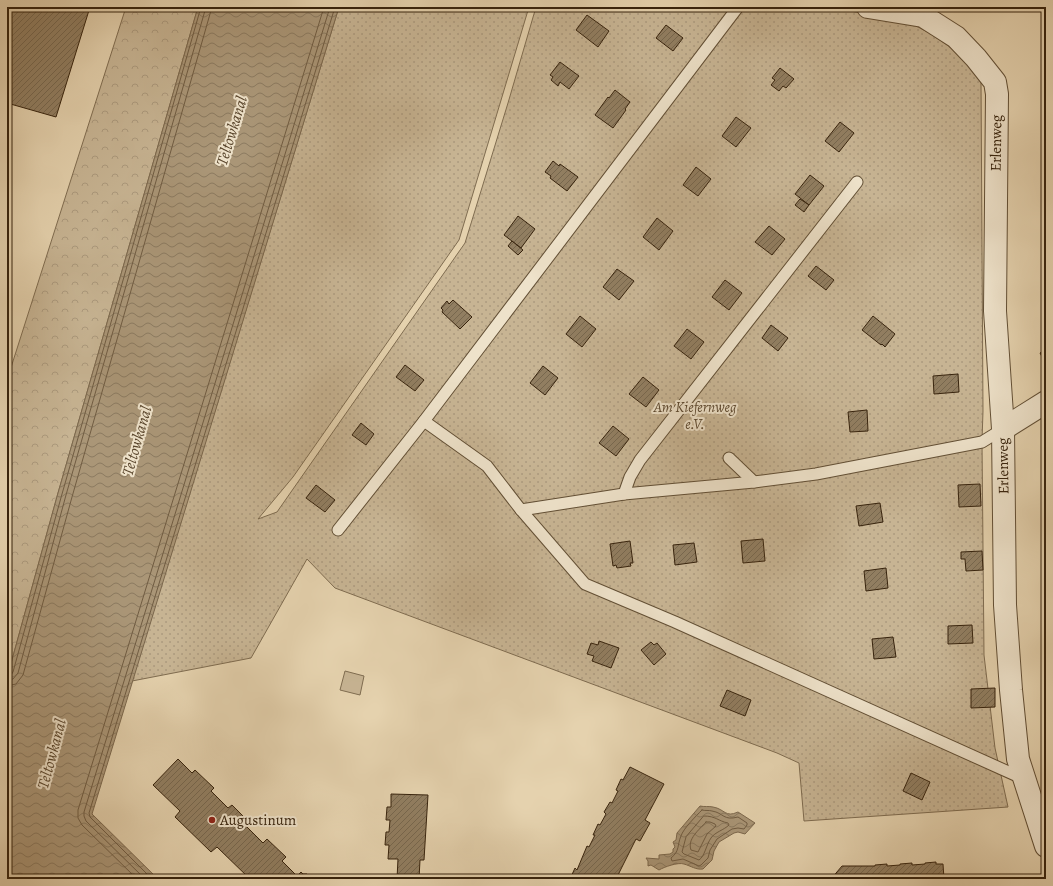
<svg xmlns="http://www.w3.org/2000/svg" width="1053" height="886" font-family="Alegreya,serif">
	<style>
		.grass { fill: url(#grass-dots); stroke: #7f6c50 }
		.forest { fill: url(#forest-crowns); stroke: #7f6c50 }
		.pitch { fill: #c7b493; stroke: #7f6c50 }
		.water { fill: url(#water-waves); stroke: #7c684d }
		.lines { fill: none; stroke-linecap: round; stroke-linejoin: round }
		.shore { stroke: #705c42; stroke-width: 1 }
		.building { fill: url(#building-hatch); stroke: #37230d }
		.lane-casing { stroke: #624f35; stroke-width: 13 }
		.street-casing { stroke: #624f35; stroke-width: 24 }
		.lane { stroke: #eee2ca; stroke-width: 11 }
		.street { stroke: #eee2ca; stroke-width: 22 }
		.poi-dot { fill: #8f2418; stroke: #eee2ca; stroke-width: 1.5 }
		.labels { text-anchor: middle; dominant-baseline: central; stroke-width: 4; stroke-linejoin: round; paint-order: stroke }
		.street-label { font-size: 15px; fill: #37230d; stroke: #eee2ca }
		.park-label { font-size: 15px; font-style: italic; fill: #5b472e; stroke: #eee2ca }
		.poi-label { font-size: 15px; fill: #37230d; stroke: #eee2ca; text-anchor: start }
		.water-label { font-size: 16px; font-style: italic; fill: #5a462d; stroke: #eee2ca }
	</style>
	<defs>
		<pattern id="grass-dots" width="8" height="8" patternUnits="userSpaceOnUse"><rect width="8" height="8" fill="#c7b493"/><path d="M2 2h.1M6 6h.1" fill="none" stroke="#ac9a7e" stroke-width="1.8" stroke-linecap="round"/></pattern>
		<pattern id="forest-crowns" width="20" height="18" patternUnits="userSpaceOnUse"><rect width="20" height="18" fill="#c7b493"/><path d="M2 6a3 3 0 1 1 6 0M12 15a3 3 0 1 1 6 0" fill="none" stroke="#ac9a7e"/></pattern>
		<pattern id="water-waves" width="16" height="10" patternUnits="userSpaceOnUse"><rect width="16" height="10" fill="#aa9677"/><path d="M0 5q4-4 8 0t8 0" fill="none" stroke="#8b7a60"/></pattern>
		<pattern id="building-hatch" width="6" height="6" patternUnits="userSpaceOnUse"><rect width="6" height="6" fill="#917e61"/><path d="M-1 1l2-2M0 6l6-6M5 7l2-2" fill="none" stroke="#77674e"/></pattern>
	</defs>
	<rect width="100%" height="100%" fill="#e5d2ae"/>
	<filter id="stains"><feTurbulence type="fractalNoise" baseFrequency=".005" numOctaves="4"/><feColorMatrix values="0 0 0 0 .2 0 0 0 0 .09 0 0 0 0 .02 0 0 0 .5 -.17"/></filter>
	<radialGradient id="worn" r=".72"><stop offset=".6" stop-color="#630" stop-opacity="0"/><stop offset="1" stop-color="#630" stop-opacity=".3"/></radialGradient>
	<path class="grass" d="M 339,7 L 529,7 L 459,240 L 293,477 L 258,519 L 277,512 L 465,243 L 508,103 L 536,7 L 825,7 L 905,20 L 931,34 L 957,52 L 981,81 L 983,411 L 982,441 L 984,655 L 995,748 L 1008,807 L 804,821 L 799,763 L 777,753 L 335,588 L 307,559 L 251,658 L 132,681 Z"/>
	<path class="forest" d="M 126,7 L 198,7 L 58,493 L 7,678 L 7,380 Z"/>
	<path class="pitch" d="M 345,671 L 364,676 L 360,695 L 340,690 Z"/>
	<g class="water">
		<path d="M 198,7 L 339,7 L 92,814 L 158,879 L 7,879 L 7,678 L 58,493 Z"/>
		<path d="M 700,806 C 704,807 709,806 713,807 C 725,809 725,818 738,812 L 755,823 L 745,834 L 738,832 L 734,833 L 719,842 L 714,851 L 712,860 L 703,869 C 696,870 691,866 684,864 C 678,862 664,867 659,870 L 651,865 L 648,866 L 648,861 L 646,858 L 659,859 L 659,855 L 670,854 L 673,852 L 673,849 L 675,847 L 673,842 L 676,840 L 677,833 Z"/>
	</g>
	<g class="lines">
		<g class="shore">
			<path d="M 7,675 L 11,675 L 13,672 L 62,494 L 201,7"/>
			<path d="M 7,680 L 13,679 L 18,673 L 66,495 L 206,7"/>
			<path d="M 7,686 L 16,684 L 23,675 L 72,497 L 212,7"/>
			<path d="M 702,810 C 705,811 709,810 712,811 C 724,813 723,821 738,817 L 747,823 L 747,825 L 744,829 L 738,828 L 732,829 L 717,839 L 710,850 L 708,858 L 701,865 L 699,866 L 683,859 L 672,861 L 671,858 C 680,851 677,845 681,836 C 683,829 696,816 702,810 Z"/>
			<path d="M 704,816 C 716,816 718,821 728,823 L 729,825 C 724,830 715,832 711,838 C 706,845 705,856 699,860 L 684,854 L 682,852 L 686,837 Z"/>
			<path d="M 706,822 L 710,822 L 715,824 L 716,826 L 707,834 L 698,852 L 691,850 C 687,839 699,830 706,822 Z"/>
			<path d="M 137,879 L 82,825 L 78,818 L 78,810 L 324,7"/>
			<path d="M 145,879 L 86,821 L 84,816 L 84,812 L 330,7"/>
			<path d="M 152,879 L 90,817 L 89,813 L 335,7"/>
		</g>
	</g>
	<g class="building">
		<path d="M 7,7 L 90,7 L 56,117 L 7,103 Z"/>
		<path d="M 587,15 L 609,31 L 598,47 L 576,30 Z"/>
		<path d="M 666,25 L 683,38 L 673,51 L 656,38 Z"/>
		<path d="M 560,62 L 579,76 L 569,89 L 560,82 L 558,86 L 551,80 L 553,77 L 550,75 Z"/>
		<path d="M 780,68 L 794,79 L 786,88 L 783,86 L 779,91 L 771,85 L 775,80 L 772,78 Z"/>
		<path d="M 615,90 L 630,102 L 625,109 L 626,110 L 613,128 L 595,115 L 608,97 L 609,98 Z"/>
		<path d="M 736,117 L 751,128 L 736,147 L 722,136 Z"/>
		<path d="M 840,122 L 854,133 L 839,152 L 825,141 Z"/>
		<path d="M 553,161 L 559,166 L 560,164 L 578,177 L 567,191 L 550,178 L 551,176 L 545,172 Z"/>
		<path d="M 696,167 L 711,179 L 698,196 L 683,185 Z"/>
		<path d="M 810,175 L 824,186 L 809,205 L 795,194 Z"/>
		<path d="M 800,199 L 809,205 L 804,212 L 795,205 Z"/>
		<path d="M 518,216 L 535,229 L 521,248 L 504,235 Z"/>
		<path d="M 657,218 L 673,231 L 659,250 L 643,237 Z"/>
		<path d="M 769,226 L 785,239 L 772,255 L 755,242 Z"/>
		<path d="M 512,241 L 523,250 L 518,255 L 508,246 Z"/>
		<path d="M 816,266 L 834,280 L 826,290 L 808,276 Z"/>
		<path d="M 617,269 L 634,281 L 619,300 L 603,287 Z"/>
		<path d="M 725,280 L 742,293 L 729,310 L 712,297 Z"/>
		<path d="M 453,300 L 472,317 L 460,329 L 442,312 L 443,310 L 441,308 L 447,301 L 449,304 Z"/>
		<path d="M 580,316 L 596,329 L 582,347 L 566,334 Z"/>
		<path d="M 873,316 L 895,334 L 885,347 L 882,344 L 881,345 L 862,330 Z"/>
		<path d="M 771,325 L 788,338 L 778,351 L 762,338 Z"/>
		<path d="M 687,329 L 704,342 L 691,359 L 674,346 Z"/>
		<path d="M 1046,349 L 1046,364 L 1040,353 Z"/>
		<path d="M 405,365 L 424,380 L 415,391 L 396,377 Z"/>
		<path d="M 543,366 L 558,378 L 545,395 L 530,383 Z"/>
		<path d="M 958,374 L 959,392 L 934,394 L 933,376 Z"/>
		<path d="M 643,377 L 659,390 L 646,407 L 629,394 Z"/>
		<path d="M 867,410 L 868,431 L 850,432 L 848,412 Z"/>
		<path d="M 361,423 L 374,434 L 366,445 L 352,435 Z"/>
		<path d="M 613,426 L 629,439 L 616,456 L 599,443 Z"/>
		<path d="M 1044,472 L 1046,472 L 1046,514 L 1043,514 Z"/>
		<path d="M 980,484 L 981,506 L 959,507 L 958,485 Z"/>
		<path d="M 316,485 L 335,500 L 325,512 L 306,498 Z"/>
		<path d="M 880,503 L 883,522 L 859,526 L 856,506 Z"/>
		<path d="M 763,539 L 765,561 L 743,563 L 741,541 Z"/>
		<path d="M 630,541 L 633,563 L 630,563 L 631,566 L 617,568 L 616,565 L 613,566 L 610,544 Z"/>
		<path d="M 694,543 L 697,562 L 675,565 L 673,545 Z"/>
		<path d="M 982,551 L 983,570 L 966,571 L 965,559 L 961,559 L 961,552 Z"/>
		<path d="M 886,568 L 888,588 L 866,591 L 864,571 Z"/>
		<path d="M 972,625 L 973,643 L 948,644 L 948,626 Z"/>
		<path d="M 893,637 L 896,657 L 874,659 L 872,639 Z"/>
		<path d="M 599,641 L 619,648 L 611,668 L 592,661 L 594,656 L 587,654 L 591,643 L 598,645 Z"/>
		<path d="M 651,642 L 654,645 L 657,643 L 666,654 L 654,665 L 641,650 Z"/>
		<path d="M 995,688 L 995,707 L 971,708 L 971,689 Z"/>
		<path d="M 727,690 L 751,700 L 745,716 L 720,706 Z"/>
		<path d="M 178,759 L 192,773 L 195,770 L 214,788 L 211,791 L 228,808 L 232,805 L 249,822 L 246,826 L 263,843 L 267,839 L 286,857 L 282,861 L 297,876 L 301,872 L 303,874 L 307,874 L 307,879 L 250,879 L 217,847 L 211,852 L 175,817 L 180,811 L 153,785 Z"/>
		<path d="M 630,767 L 664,784 L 645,820 L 650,823 L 640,841 L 636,839 L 616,879 L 570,879 L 575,868 L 577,870 L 587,846 L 589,847 L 595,835 L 593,835 L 598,824 L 600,825 L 606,814 L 604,812 L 610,802 L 612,803 L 618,791 L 616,790 L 621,779 L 623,780 Z"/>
		<path d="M 911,773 L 930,782 L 922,800 L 903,791 Z"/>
		<path d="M 391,794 L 428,795 L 424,860 L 420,860 L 419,879 L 397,879 L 398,859 L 388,859 L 389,845 L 385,845 L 386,832 L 389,832 L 390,820 L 386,820 L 387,807 L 391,807 Z"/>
		<path d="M 936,862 L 936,864 L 943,864 L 944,879 L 831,879 L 842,866 L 875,866 L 875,865 L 887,864 L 887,866 L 900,865 L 900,864 L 912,863 L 912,865 L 925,864 L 925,863 Z"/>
		<path d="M 320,876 L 333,877 L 333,879 L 320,879 Z"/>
	</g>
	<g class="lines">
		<defs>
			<g id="lane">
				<path d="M 424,421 L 487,466 L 521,510 L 585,584 L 675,622 L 1024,779"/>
				<path d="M 729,458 L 754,482"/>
				<path d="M 624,494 L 630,477 L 640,460 L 857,182"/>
				<path d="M 521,510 L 624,494 L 754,482 L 816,474 L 982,442 L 1003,429"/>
				<path d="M 338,530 L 424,421 L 738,7"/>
			</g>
			<g id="street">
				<path d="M 868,7 L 923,16 L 956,37 L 976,58 L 995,82 L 997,94 L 995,311 L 1003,429 L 1005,605 L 1011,690 L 1018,759 L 1046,846"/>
				<path d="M 1003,429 L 1046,402"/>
			</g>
		</defs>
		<use href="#lane" class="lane-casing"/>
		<use href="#street" class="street-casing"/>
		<use href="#lane" class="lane"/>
		<use href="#street" class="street"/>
	</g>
	<circle class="poi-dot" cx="212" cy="820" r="4"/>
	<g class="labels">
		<g class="street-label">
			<text transform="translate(996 143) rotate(-89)">Erlenweg</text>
			<text transform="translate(1003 466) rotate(-91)">Erlenweg</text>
		</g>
		<g class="park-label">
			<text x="695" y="407">Am Kiefernweg<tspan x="695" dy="17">e.V.</tspan></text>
		</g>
		<g class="poi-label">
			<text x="220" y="820">Augustinum</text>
		</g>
		<g class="water-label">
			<text transform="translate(232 131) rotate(-73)">Teltowkanal</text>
			<text transform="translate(137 441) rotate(-74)">Teltowkanal</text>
			<text transform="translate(52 754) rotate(-75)">Teltowkanal</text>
		</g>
	</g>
	<rect width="1053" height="886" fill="none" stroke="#e5d2ae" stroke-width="24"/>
	<rect x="8" y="8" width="1037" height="870" fill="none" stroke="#37230d" stroke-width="2"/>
	<rect x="12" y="12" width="1029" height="862" fill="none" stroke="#37230d"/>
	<rect width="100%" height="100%" filter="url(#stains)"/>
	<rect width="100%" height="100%" fill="url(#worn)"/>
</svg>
